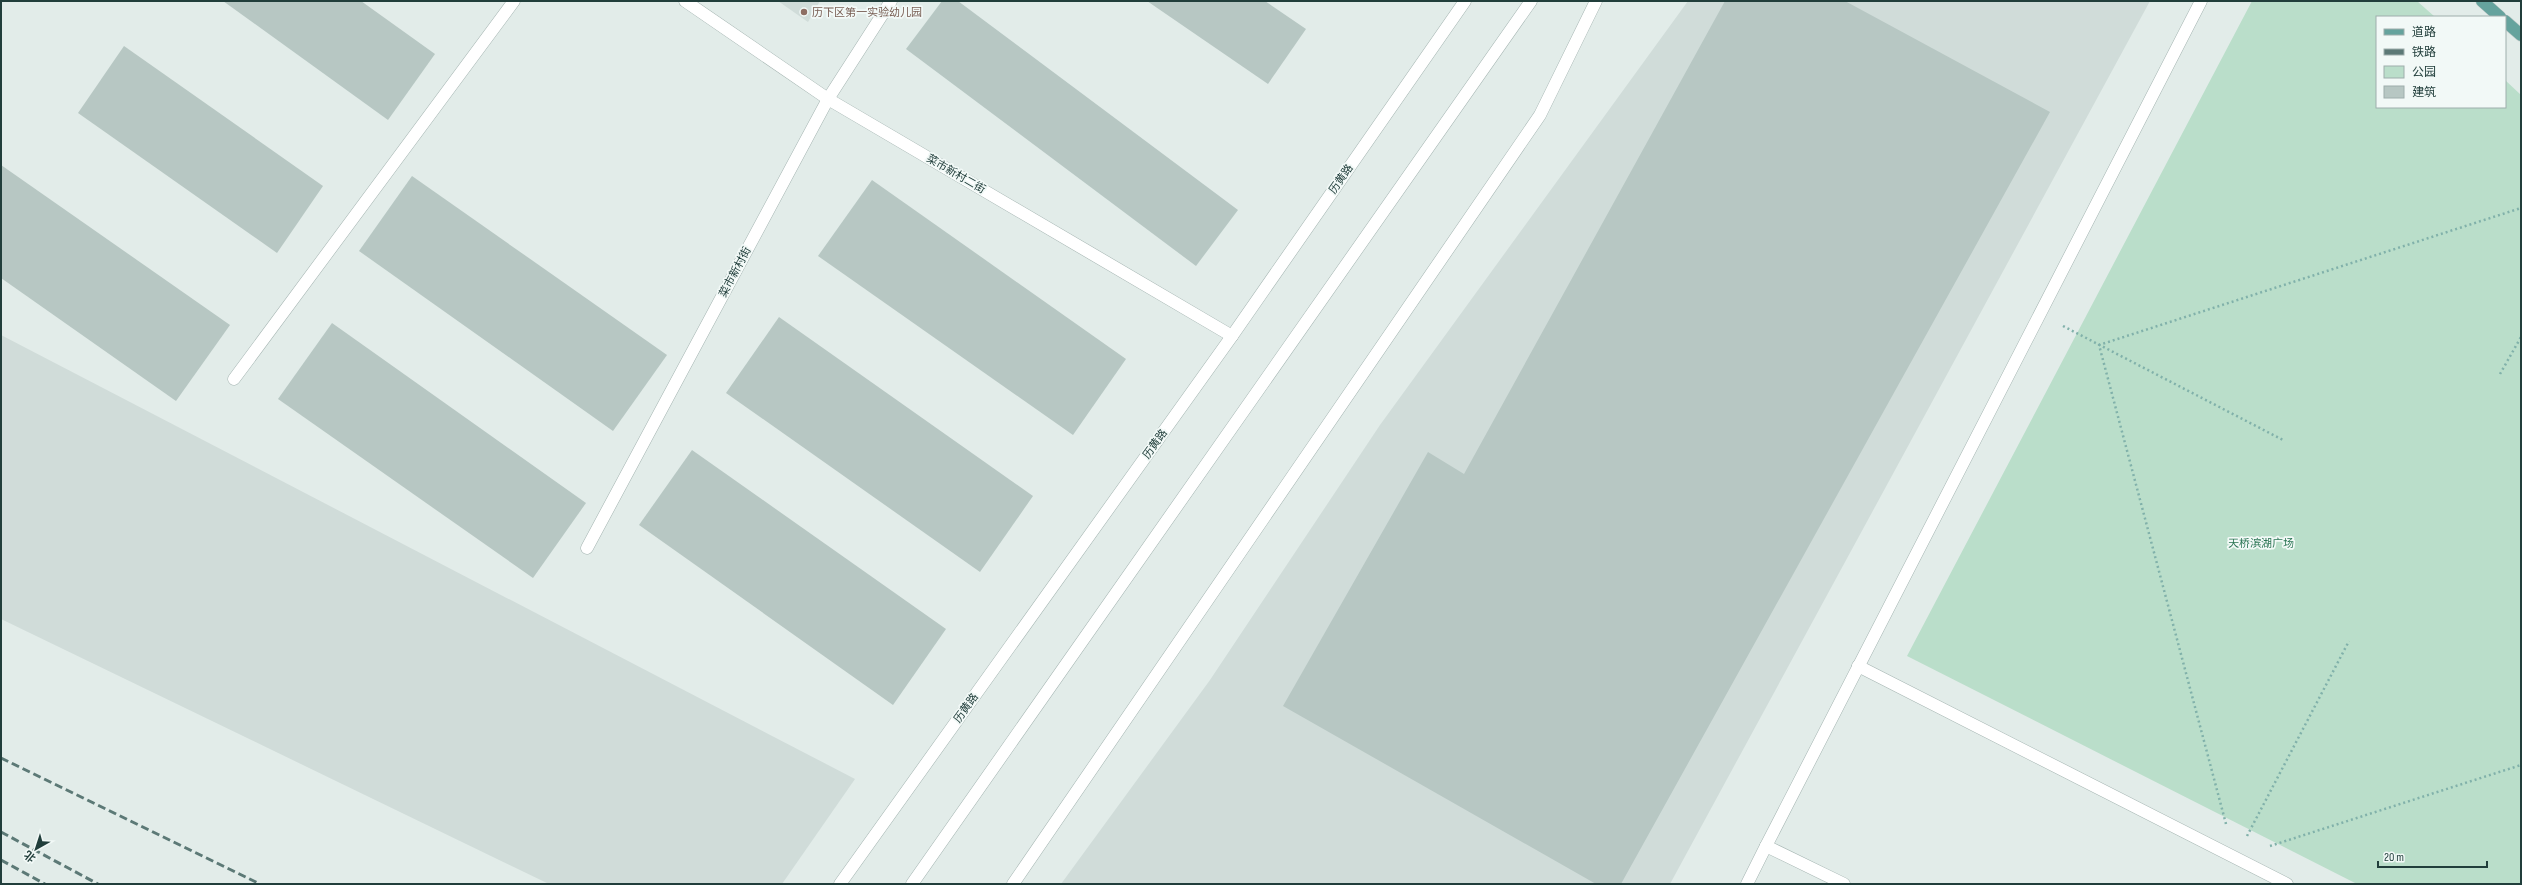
<svg xmlns="http://www.w3.org/2000/svg" width="2522" height="885" font-family="'Sofia Sans Condensed','Noto Sans SC',sans-serif">
	<style>
		.built { fill: #d0dcd9 }
		.green { fill: #badeca }
		.building { fill: #b7c7c3 }
		.lines { fill: none; stroke-linecap: round; stroke-linejoin: round }
		.service-casing { stroke: #a4b4b1; stroke-width: 13 }
		.minor-casing { stroke: #a4b4b1; stroke-width: 13 }
		.tertiary-casing { stroke: #a4b4b1; stroke-width: 13 }
		.primary-casing { stroke: #c1c9c8; stroke-width: 13 }
		.path { stroke: #81b1aa; stroke-width: 2.5; stroke-dasharray: 2 3; stroke-linecap: butt }
		.service { stroke: #fff; stroke-width: 12 }
		.minor { stroke: #fff; stroke-width: 12 }
		.tertiary { stroke: #fff; stroke-width: 12 }
		.primary { stroke: #65a39d; stroke-width: 12 }
		.rail { stroke: #5c7976; stroke-width: 3; stroke-dasharray: 8 4; stroke-linecap: butt }
		.education-dot { fill: #8d6e63; stroke: #f2f9f7; stroke-width: 1.5 }
		.labels { text-anchor: middle; dominant-baseline: central; stroke-width: 3.5; stroke-linejoin: round; paint-order: stroke }
		.education-label { font-size: 11px; fill: #785e54; stroke: #f2f9f7; text-anchor: start }
		.street-label { font-size: 11px; fill: #213e3b; stroke: #f2f9f7 }
		.park-label { font-size: 11px; fill: #2b7554; stroke: #f2f9f7 }
	</style>
	<rect width="100%" height="100%" fill="#e2ece9"/>
	<g class="built">
		<path d="M 778,1 L 820,1 L 808,22 Z"/>
		<path d="M 1688,1 L 2150,1 L 1670,884 L 1061,884 L 1210,680 L 1380,425 Z"/>
		<path d="M 1,335 L 855,779 L 782,884 L 549,884 L 1,619 Z"/>
	</g>
	<path class="green" d="M 2252,1 L 2417,1 L 2435,17 L 2377,17 L 2377,107 L 2505,107 L 2505,80 L 2521,95 L 2521,884 L 2357,884 L 1907,656 Z"/>
	<g class="building">
		<path d="M 223,1 L 361,1 L 435,54 L 388,120 Z"/>
		<path d="M 942,1 L 958,1 L 1238,210 L 1196,266 L 906,49 Z"/>
		<path d="M 1147,1 L 1265,1 L 1306,29 L 1268,84 Z"/>
		<path d="M 1725,1 L 1845,1 L 2050,112 L 1621,884 L 1596,884 L 1283,706 L 1428,452 L 1464,474 Z"/>
		<path d="M 124,46 L 323,186 L 277,253 L 78,113 Z"/>
		<path d="M 1,165 L 230,325 L 176,401 L 1,278 Z"/>
		<path d="M 412,176 L 667,355 L 613,431 L 359,251 Z"/>
		<path d="M 872,180 L 1126,359 L 1073,435 L 818,256 Z"/>
		<path d="M 779,317 L 1033,496 L 980,572 L 726,393 Z"/>
		<path d="M 332,323 L 586,503 L 533,578 L 278,399 Z"/>
		<path d="M 692,450 L 946,629 L 893,705 L 639,525 Z"/>
	</g>
	<g class="lines">
		<defs>
			<g id="service">
				<path d="M 1858,666 L 2287,884"/>
				<path d="M 840,884 L 1232,336 L 1465,1"/>
				<path d="M 1013,884 L 1540,115 L 1596,1"/>
				<path d="M 1747,884 L 1766,846 L 1844,884"/>
			</g>
			<g id="minor">
				<path d="M 685,1 L 828,99 L 1232,336"/>
				<path d="M 234,379 L 514,1"/>
				<path d="M 587,548 L 828,99 L 891,1"/>
			</g>
			<g id="tertiary">
				<path d="M 1766,846 L 2201,1"/>
				<path d="M 912,884 L 1531,1"/>
			</g>
			<g id="primary">
				<path d="M 2482,1 L 2500,17"/>
				<path d="M 2505,21 L 2521,35"/>
			</g>
		</defs>
		<use href="#service" class="service-casing"/>
		<use href="#minor" class="minor-casing"/>
		<use href="#tertiary" class="tertiary-casing"/>
		<use href="#primary" class="primary-casing"/>
		<g class="path">
			<path d="M 2063,326 L 2283,440"/>
			<path d="M 2500,374 L 2521,337"/>
			<path d="M 2226,824 L 2099,345 L 2521,208"/>
			<path d="M 2247,836 L 2349,641"/>
			<path d="M 2270,846 L 2521,765"/>
		</g>
		<use href="#service" class="service"/>
		<use href="#minor" class="minor"/>
		<use href="#tertiary" class="tertiary"/>
		<use href="#primary" class="primary"/>
		<g class="rail">
			<path d="M 1,758 L 260,884"/>
			<path d="M 1,832 L 98,884"/>
			<path d="M 1,860 L 45,884"/>
		</g>
	</g>
	<circle class="education-dot" cx="804" cy="12" r="4"/>
	<g class="labels">
		<g class="education-label">
			<text x="812" y="12">历下区第一实验幼儿园</text>
		</g>
		<g class="street-label">
			<text transform="translate(956 174) rotate(30)">菜市新村二街</text>
			<text transform="translate(1341 179) rotate(-55)">历黄路</text>
			<text transform="translate(735 272) rotate(-62)">菜市新村街</text>
			<text transform="translate(1155 444) rotate(-54)">历黄路</text>
			<text transform="translate(966 708) rotate(-54)">历黄路</text>
		</g>
		<g class="park-label">
			<text x="2261" y="543">天桥滨湖广场</text>
		</g>
	</g>
	<rect width="2522" height="885" fill="none" stroke="#213e3b" stroke-width="4"/>
	<rect x="2376" y="16" width="130" height="92" fill="#f2f9f7" stroke="#9eaeac"/>
	<rect x="2384" y="29" width="20" height="6" fill="#65a39d" stroke="#9eaeac"/>
	<text x="2412" y="36" font-size="12" fill="#213e3b">道路</text>
	<rect x="2384" y="49" width="20" height="6" fill="#5c7976" stroke="#9eaeac"/>
	<text x="2412" y="56" font-size="12" fill="#213e3b">铁路</text>
	<rect x="2384" y="66" width="20" height="12" fill="#badeca" stroke="#9eaeac"/>
	<text x="2412" y="76" font-size="12" fill="#213e3b">公园</text>
	<rect x="2384" y="86" width="20" height="12" fill="#b7c7c3" stroke="#9eaeac"/>
	<text x="2412" y="96" font-size="12" fill="#213e3b">建筑</text>
	<g transform="translate(36 849) rotate(219)" stroke="#f2f9f7" stroke-width="3" paint-order="stroke">
	<path d="M0-3L7 15L0 10L-7 15Z" fill="#213e3b"/>
	<text y="-6" font-size="11" font-weight="bold" text-anchor="middle" fill="#213e3b">北</text>
	</g>
	<path d="M2378 861v6h109v-6" fill="none" stroke="#213e3b" stroke-width="2"/>
	<text x="2384" y="861" font-size="12" fill="#213e3b" stroke="#f2f9f7" stroke-width="3" paint-order="stroke">20 m</text>
</svg>
